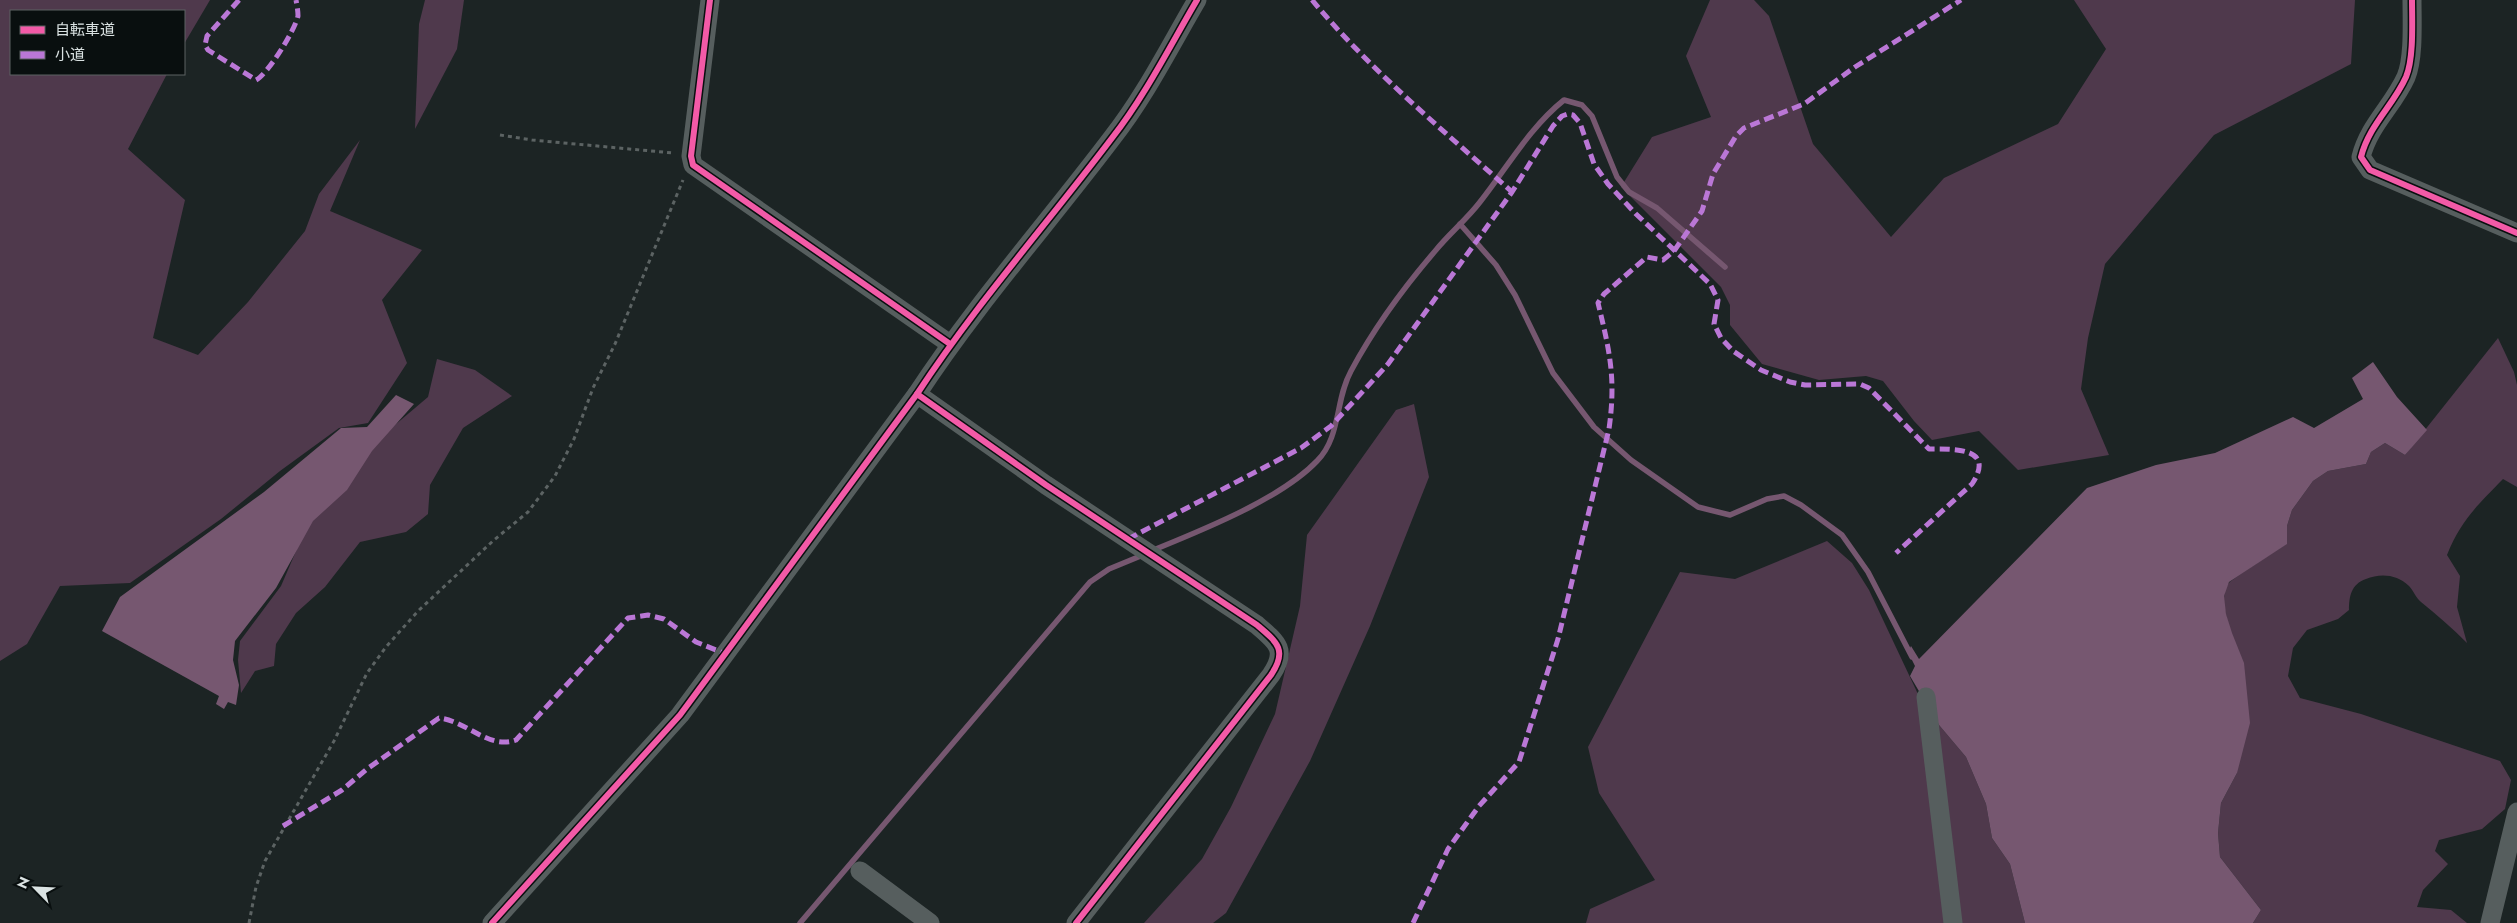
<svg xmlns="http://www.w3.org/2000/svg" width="2517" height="923" font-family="Jost,'Noto Sans JP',sans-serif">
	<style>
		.green { fill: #4f394c }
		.water { fill: #765770 }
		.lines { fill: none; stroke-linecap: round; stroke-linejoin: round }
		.stream { stroke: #765770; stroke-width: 5.5 }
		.path { stroke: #5c6363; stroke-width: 3; stroke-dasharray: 4 4; stroke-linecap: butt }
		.minor { stroke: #565e5e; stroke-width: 19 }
		.quiet { stroke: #ba77d6; stroke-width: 5; stroke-dasharray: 10 5; stroke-linecap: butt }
		.cycleway-casing { stroke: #090f0f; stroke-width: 9 }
		.cycleway { stroke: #f35aa7; stroke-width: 6 }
	</style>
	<rect width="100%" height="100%" fill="#1c2424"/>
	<g class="green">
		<path d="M 0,0 L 210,0 L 184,44 L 184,11 L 11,11 L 11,74 L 167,74 L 128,149 L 185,200 L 153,338 L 198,355 L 248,302 L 305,231 L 319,194 L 360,140 L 330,211 L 422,250 L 382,300 L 407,363 L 368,423 L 339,428 L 280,471 L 221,519 L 130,583 L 60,586 L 27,644 L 0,661 Z"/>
		<path d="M 425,0 L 464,0 L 457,49 L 415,129 L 419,24 Z"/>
		<path d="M 1710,0 L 1754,0 L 1769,16 L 1813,144 L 1891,237 L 1944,178 L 2058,124 L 2106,49 L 2074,0 L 2355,0 L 2351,64 L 2214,135 L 2105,264 L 2088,338 L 2081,389 L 2109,455 L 2018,470 L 1979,431 L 1932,440 L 1914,421 L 1883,381 L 1866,376 L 1819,380 L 1762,364 L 1730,325 L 1730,305 L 1721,287 L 1621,187 L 1652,137 L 1711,117 L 1686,56 Z"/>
		<path d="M 2498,338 L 2514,372 L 2517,385 L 2517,487 L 2503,479 C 2477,506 2461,520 2447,555 L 2460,576 L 2457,607 L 2467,643 C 2452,628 2437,615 2421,602 C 2415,597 2414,591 2409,586 C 2397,574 2380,573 2366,579 C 2351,584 2349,597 2349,610 L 2338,619 L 2307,630 L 2293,648 L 2288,676 L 2300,698 L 2361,714 L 2500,761 L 2511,780 L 2505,809 L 2482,829 L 2439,840 L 2435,851 L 2448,864 L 2423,890 L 2417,907 L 2451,910 L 2467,923 L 2253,923 L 2261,910 L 2220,857 L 2218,833 L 2221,803 L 2237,773 L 2231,633 C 2227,618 2219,598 2228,584 C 2230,580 2279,549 2286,544 L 2287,526 L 2292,510 L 2313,481 L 2328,471 L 2366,464 L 2371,452 L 2385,443 L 2405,455 Z"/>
		<path d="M 437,359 L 475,370 L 512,396 L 463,428 L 430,485 L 428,514 L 406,532 L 360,542 L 325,587 L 296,613 L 276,644 L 274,666 L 255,671 L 241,693 L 238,660 L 240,641 L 281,586 L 309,521 L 376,441 L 428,397 Z"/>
		<path d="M 1414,404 L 1429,477 L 1370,626 L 1310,761 L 1226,913 L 1213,923 L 1144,923 L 1202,859 L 1231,807 L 1275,714 L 1300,606 L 1307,535 L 1396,410 Z"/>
		<path d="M 1827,541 L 1852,563 L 1869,590 L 1917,692 L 1939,725 L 1966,757 L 1986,804 L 1992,838 L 2010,864 L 2025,923 L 1586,923 L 1590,909 L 1655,880 L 1599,793 L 1588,747 L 1680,572 L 1735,579 Z"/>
	</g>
	<g class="water">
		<path d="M 2373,362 L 2397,397 L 2427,430 L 2405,455 L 2385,443 L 2371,452 L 2366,464 L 2328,471 L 2313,481 L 2292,510 L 2287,526 L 2287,544 L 2229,582 L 2224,596 L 2226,614 L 2232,633 L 2244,663 L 2250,723 L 2237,773 L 2221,803 L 2218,833 L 2220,857 L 2261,910 L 2253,923 L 2025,923 L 2010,864 L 1992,838 L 1986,804 L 1966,757 L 1939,725 L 1910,676 L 1915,666 L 1908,652 L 1911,646 L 1919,659 L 2087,488 L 2156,465 L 2215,453 L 2293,417 L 2314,428 L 2363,399 L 2352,378 Z"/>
		<path d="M 396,395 L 414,404 L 372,451 L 347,490 L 313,521 L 276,588 L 235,641 L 233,660 L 239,685 L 236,705 L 228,702 L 224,709 L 216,704 L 219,696 L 102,631 L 120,597 L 264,492 L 341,428 L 367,427 Z"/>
	</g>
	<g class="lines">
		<g class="stream">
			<path d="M 1460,224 L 1496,265 L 1515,295 L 1553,373 L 1594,427 L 1631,460 L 1698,507 L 1730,515 L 1767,499 L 1784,496 L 1801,505 L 1842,535 L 1868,572 L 1912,657"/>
			<path d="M 1151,551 C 1200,531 1281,499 1317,461 C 1341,437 1335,400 1351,371 C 1374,328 1405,286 1436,250 C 1450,233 1467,219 1480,202 C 1507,168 1529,128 1564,100 L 1582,105 L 1592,116 L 1617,177 L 1629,192 L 1657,208 L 1725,267"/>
			<path d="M 800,923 L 1090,582 L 1109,569 L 1143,555"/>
		</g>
		<g class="path">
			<path d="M 500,135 L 532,140 L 673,153"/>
			<path d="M 249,923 L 256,887 L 265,861 L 334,741 L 367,673 L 386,647 L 418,611 L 494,540 L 528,512 L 555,476 L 574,439 L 593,388 L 615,344 L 683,180"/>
		</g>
		<g class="minor">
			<path d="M 710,0 L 691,156 L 693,165 L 950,344"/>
			<path d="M 2412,0 C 2412,21 2414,58 2406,77 C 2393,106 2369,125 2361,157 L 2370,170 L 2517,233"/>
			<path d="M 917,394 L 1046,485 L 1257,625 C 1277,642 1288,650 1271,675 L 1076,923"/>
			<path d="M 1926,697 L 1953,923"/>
			<path d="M 860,871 L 930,923"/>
			<path d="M 492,923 L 680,715 L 917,394 C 976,304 1047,224 1112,138 C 1145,96 1170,46 1197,0"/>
			<path d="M 2490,923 L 2517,812"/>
		</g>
		<g class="quiet">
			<path d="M 239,0 L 207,36 L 205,45 L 208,50 L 256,80 C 268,74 295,30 298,16 C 298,11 297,5 296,0"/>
			<path d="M 1312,0 C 1371,71 1443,130 1512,192"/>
			<path d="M 1128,539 L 1301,448 L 1331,426 L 1388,364 L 1512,192 L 1553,126 L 1562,116 L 1568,114 L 1573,115 L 1580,123 L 1594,164 L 1608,184 L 1636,214 L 1710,284 L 1718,300 L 1714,324 L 1721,338 L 1733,351 L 1761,370 L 1790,382 L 1805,385 L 1860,384 L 1869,388 L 1929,449 C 1954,449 1996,447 1972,484 L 1896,553"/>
			<path d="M 283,826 L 342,790 L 367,769 L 439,718 C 467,721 489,750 516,740 L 628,618 L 648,615 L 664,619 L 696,642 L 726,654"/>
			<path d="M 1413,923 L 1448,849 L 1479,806 L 1519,762 L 1558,639 L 1609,429 C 1616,379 1610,352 1598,303 L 1604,294 L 1647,257 L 1663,260 L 1674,251 L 1702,211 L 1713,174 L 1736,136 L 1744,128 L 1804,104 L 1855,67 L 1961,0"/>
		</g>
		<defs>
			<g id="cycleway">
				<path d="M 710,0 L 691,156 L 693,165 L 950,344"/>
				<path d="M 2412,0 C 2412,21 2414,58 2406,77 C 2393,106 2369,125 2361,157 L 2370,170 L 2517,233"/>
				<path d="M 917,394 L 1046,485 L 1257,625 C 1277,642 1288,650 1271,675 L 1076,923"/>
				<path d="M 492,923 L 680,715 L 917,394 C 976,304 1047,224 1112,138 C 1145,96 1170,46 1197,0"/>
			</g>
		</defs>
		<use href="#cycleway" class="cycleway-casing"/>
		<use href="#cycleway" class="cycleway"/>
	</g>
	<rect x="10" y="10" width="175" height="65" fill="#090f0f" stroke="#5d6363"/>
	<rect x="20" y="26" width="25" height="8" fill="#f35aa7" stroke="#5d6363"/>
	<text x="55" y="35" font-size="15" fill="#dae2e2">自転車道</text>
	<rect x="20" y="51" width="25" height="8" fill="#ba77d6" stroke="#5d6363"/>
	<text x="55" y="60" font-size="15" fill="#dae2e2">小道</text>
	<g transform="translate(35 888) rotate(294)" stroke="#090f0f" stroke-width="4" paint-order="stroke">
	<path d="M0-4L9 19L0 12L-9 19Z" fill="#dae2e2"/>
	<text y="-8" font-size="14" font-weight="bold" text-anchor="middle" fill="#dae2e2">N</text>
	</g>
</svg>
